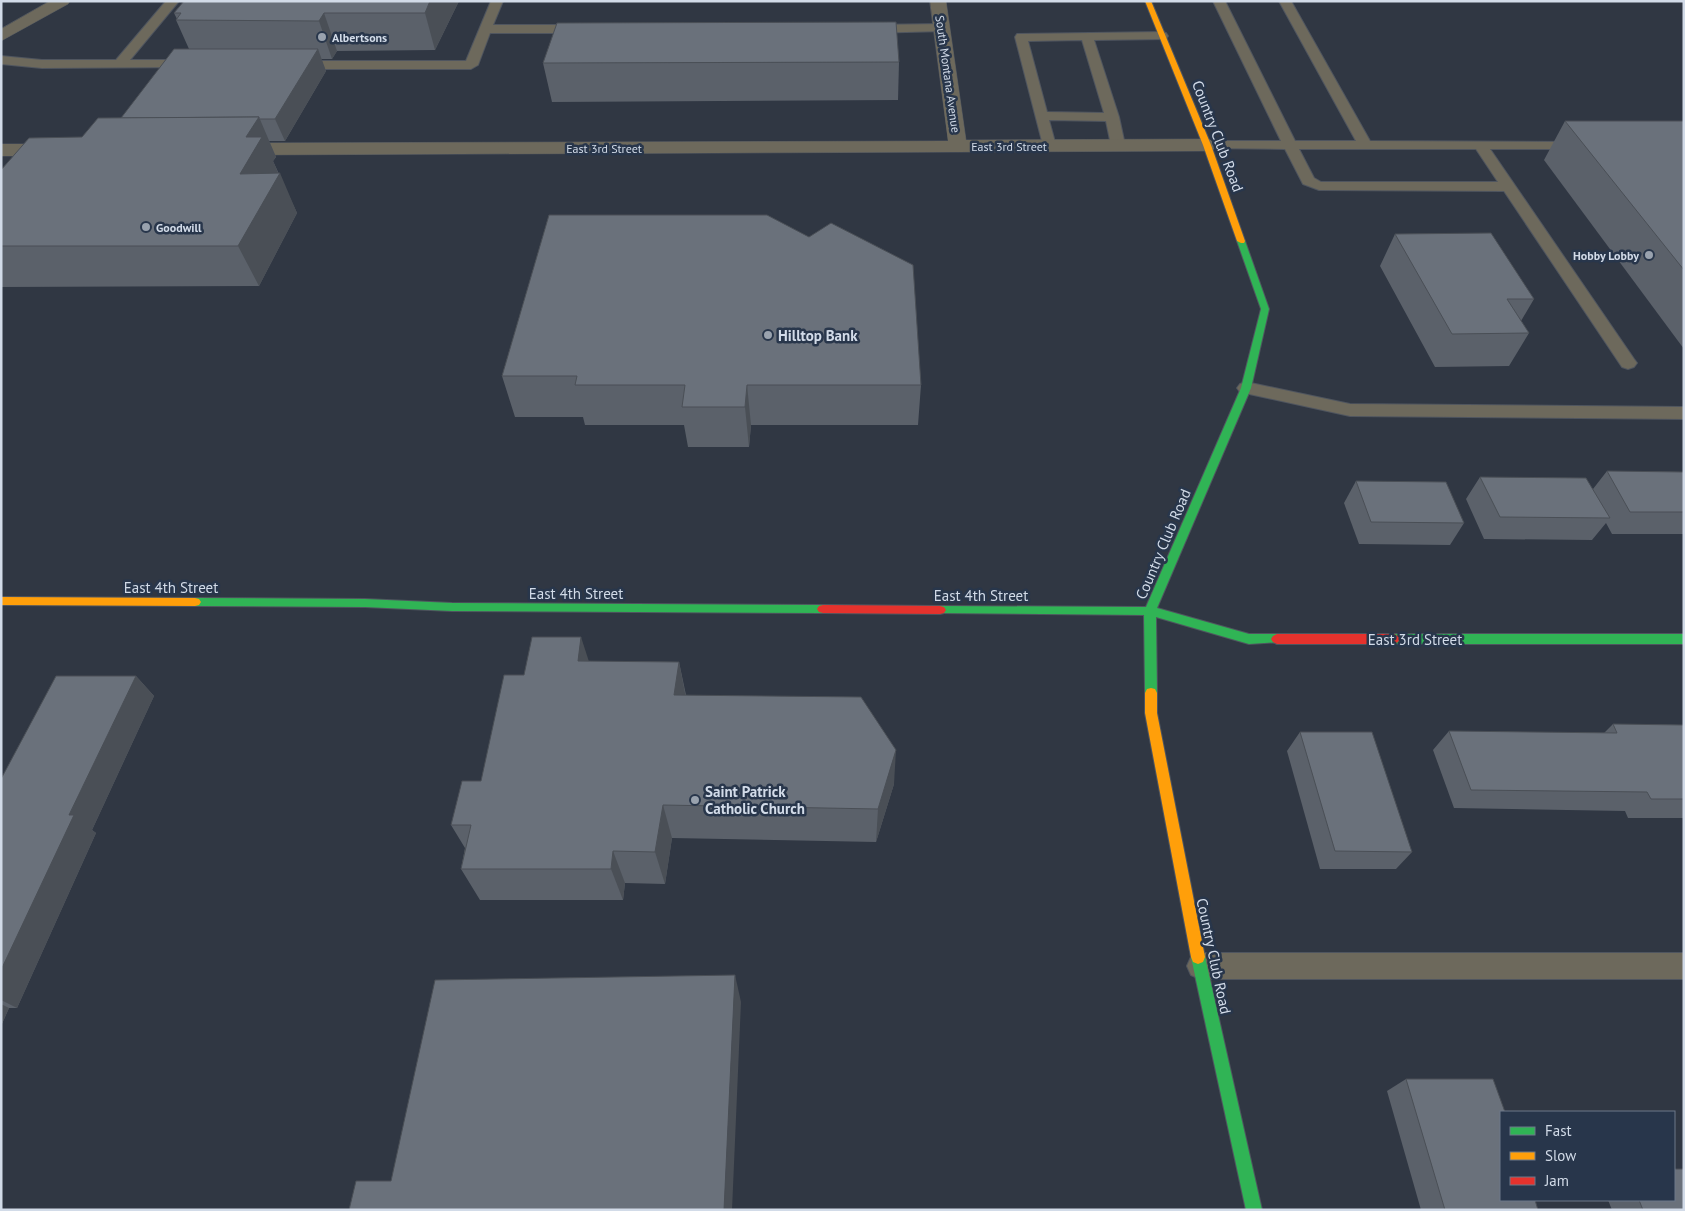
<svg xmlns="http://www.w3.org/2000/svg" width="1685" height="1211" font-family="'PT Sans',sans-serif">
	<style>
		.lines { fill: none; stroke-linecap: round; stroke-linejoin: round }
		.lane-casing { stroke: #4f555f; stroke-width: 2 }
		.street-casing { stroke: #4f555f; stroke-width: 1 }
		.fast-casing { stroke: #4f555f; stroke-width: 2 }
		.slow-casing { stroke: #4f555f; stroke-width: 2 }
		.jam-casing { stroke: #4f555f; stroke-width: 2 }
		.lane { fill: #6d695c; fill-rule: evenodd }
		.street { fill: #6d695c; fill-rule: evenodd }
		.fast { fill: #30b455; fill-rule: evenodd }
		.slow { fill: #ff9f0a; fill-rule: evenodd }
		.jam { fill: #e5322d; fill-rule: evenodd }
		.wall { fill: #5b616a }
		.shaded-wall { fill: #4a4f56 }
		.building { fill: #6a717b; stroke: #4a4f56 }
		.poi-dot { fill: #99a2ae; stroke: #28364b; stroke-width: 2 }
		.labels { text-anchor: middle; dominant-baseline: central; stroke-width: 5; stroke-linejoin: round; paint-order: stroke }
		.far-poi-label { font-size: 12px; font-weight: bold; fill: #d2dbe8; stroke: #28364b; text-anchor: start }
		.far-street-label { font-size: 12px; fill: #d2dbe8; stroke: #28364b }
		.street-label { font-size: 15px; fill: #d2dbe8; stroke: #28364b }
		.poi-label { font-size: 15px; font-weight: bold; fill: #d2dbe8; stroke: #28364b; text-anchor: start }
	</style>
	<rect width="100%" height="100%" fill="#303743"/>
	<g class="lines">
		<defs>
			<g id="lane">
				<path d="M 166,1 L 179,1 L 130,60 L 191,60 L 196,61 L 198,64 L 196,67 L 42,68 L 1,64 L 1,56 L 42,60 L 116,60 Z"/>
				<path d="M 491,1 L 503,1 L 493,25 L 583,25 L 589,29 L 583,33 L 490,33 L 478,65 L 471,69 L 294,69 L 287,65 L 294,61 L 466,61 Z"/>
				<path d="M 1213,1 L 1225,1 L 1295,141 L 1356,141 L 1279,1 L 1291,1 L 1370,141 L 1585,142 L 1587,145 L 1585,148 L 1580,149 L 1490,149 L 1634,359 L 1637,363 L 1634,367 L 1628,369 L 1622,367 L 1504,191 L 1319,190 L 1303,184 L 1285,149 L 1202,148 L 1200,145 L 1202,142 L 1207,141 L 1281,141 ZM 1299,149 L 1476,149 L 1498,182 L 1321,182 L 1314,178 Z"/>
				<path d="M 941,24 L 945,25 L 947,28 L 945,31 L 868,33 L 862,29 L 868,25 Z"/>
				<path d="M 1162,32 L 1166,33 L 1168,36 L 1166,39 L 1094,40 L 1119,117 L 1125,145 L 1123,148 L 1113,148 L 1111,145 L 1106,121 L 1049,120 L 1056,146 L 1054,149 L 1044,149 L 1015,37 L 1017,34 ZM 1082,40 L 1104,113 L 1047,112 L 1028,41 Z"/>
				<path d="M 1246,382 L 1350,404 L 1684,407 L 1684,419 L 1350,416 L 1240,392 L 1237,388 L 1240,384 Z"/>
				<path d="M 1200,953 L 1684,953 L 1684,979 L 1200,979 L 1191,975 L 1187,966 L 1191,957 Z"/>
			</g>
			<g id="street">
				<path d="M 50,1 L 70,1 L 68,4 L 1,41 L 1,29 Z"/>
				<path d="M 930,1 L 946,1 L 966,140 L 1207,139 L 1214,141 L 1216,145 L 1214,149 L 1207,151 L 235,155 L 228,153 L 226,149 L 228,145 L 235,143 L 948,141 Z"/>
				<path d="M 1,144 L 55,144 L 62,146 L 64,150 L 62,154 L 55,156 L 1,156 Z"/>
			</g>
			<g id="fast">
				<path d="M 1238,239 L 1241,239 L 1245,241 L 1269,309 L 1251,388 L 1157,608 L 1249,634 L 1277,634 L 1281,636 L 1283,639 L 1281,642 L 1249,644 L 1156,617 L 1157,693 L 1155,697 L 1151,698 L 1147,697 L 1145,693 L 1144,615 L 936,613 L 934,610 L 936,607 L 940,606 L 1146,607 L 1241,388 L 1261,309 L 1237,241 Z"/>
				<path d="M 195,598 L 365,599 L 452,603 L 823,605 L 827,606 L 829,609 L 827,612 L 823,613 L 452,611 L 365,607 L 195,606 L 191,605 L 189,602 L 191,599 Z"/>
				<path d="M 1394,634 L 1684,634 L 1684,644 L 1394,644 L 1390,642 L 1388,639 L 1390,636 Z"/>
				<path d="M 1198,950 L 1203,952 L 1205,957 L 1262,1210 L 1246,1210 L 1191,957 L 1193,952 Z"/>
			</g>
			<g id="slow">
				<path d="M 1145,1 L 1151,1 L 1211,145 L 1245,241 L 1244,243 L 1241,243 L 1237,241 L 1203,145 Z"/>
				<path d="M 1,597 L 195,598 L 199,599 L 201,602 L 199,605 L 195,606 L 1,605 Z"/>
				<path d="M 1151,688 L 1155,689 L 1157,693 L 1157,713 L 1205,957 L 1203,962 L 1198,964 L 1193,962 L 1191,957 L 1145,713 L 1145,693 L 1147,689 Z"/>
			</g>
			<g id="jam">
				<path d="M 823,605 L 940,606 L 944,607 L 946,610 L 944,613 L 940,614 L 823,613 L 819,612 L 817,609 L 819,606 Z"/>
				<path d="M 1277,634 L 1394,634 L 1398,636 L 1400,639 L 1398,642 L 1394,644 L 1277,644 L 1273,642 L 1271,639 L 1273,636 Z"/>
			</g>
		</defs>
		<use href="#lane" class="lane-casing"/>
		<use href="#street" class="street-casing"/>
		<use href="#fast" class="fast-casing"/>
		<use href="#slow" class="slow-casing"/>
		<use href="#jam" class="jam-casing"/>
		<use href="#lane" class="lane"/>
		<use href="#street" class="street"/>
		<use href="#fast" class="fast"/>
		<use href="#slow" class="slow"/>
		<use href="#jam" class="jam"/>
	</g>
	<g class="wall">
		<path d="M 184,1 L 459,1 L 435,50 L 337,51 L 332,59 L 321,59 L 326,71 L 285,141 L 269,141 L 276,157 L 273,161 L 297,213 L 259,286 L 1,287 L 1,170 L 82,137 L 121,118 L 189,49 L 176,20 L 177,19 L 174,13 Z"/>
		<path d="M 899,62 L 898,100 L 552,102 L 543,63 Z"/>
		<path d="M 1565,121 L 1684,121 L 1684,349 L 1544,160 Z"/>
		<path d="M 549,215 L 921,385 L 918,425 L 751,425 L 749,447 L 688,447 L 684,425 L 585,425 L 583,417 L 515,417 L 502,376 Z"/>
		<path d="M 1395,234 L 1534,299 L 1521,321 L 1529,333 L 1509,366 L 1435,367 L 1380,266 Z"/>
		<path d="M 1607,471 L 1684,472 L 1684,534 L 1612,534 L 1606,523 L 1592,540 L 1484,539 L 1466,499 L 1480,477 L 1593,489 Z"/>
		<path d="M 1356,481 L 1464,523 L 1450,545 L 1359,544 L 1344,503 Z"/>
		<path d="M 589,661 L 679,662 L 686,695 L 894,784 L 876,842 L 672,838 L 665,884 L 625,883 L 623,900 L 480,900 L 461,869 L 465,848 L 451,825 L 481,781 Z"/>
		<path d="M 136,676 L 154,696 L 92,830 L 96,833 L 17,1008 L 9,1008 L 1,1026 L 1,779 Z"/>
		<path d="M 1613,724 L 1684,725 L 1684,818 L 1628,818 L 1625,811 L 1454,808 L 1433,750 L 1449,731 L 1604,733 Z"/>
		<path d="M 1300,732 L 1412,852 L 1396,869 L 1320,869 L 1287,751 Z"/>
		<path d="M 1406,1079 L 1538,1210 L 1421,1210 L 1387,1091 Z"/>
		<path d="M 1608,1200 L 1674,1200 L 1684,1210 L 1612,1210 Z"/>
	</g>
	<g class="shaded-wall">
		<path d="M 430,1 L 459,1 L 435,50 L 425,13 Z"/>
		<path d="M 324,13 L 337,51 L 332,59 L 319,21 Z"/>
		<path d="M 318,49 L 326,71 L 285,141 L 275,119 Z"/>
		<path d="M 259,117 L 276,157 L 273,161 L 279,175 L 280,173 L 297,213 L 259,286 L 238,246 L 240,174 L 246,137 Z"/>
		<path d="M 747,385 L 751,425 L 749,447 L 745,407 Z"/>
		<path d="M 581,637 L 593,674 L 578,661 Z"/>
		<path d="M 679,662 L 686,698 L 674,695 Z"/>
		<path d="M 136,676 L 154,696 L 92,830 L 96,833 L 17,1008 L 1,1000 L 1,970 L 69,815 Z"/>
		<path d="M 896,750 L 894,784 L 876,842 L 878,809 Z"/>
		<path d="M 663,805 L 672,838 L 665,884 L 655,852 Z"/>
		<path d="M 613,851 L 625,883 L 623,900 L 611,869 Z"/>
		<path d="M 735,975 L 741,1002 L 732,1210 L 724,1210 Z"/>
		<path d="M 1,1004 L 9,1008 L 1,1026 Z"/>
	</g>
	<g class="building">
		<path d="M 184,1 L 430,1 L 425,13 L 324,13 L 319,21 L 176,20 L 181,13 L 174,13 Z"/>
		<path d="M 896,22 L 899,62 L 543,63 L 557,23 Z"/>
		<path d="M 174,49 L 318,49 L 275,119 L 259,119 L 259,117 L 121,118 Z"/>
		<path d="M 259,117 L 246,137 L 262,137 L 240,174 L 280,173 L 238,246 L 1,246 L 1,170 L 29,138 L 82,137 L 98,118 Z"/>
		<path d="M 1565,121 L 1684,121 L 1684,270 Z"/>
		<path d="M 549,215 L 767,215 L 809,237 L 831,223 L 913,265 L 921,385 L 747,385 L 745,407 L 682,407 L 685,385 L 575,385 L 577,376 L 502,376 Z"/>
		<path d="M 1491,233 L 1534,299 L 1507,299 L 1529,333 L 1452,334 L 1395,234 Z"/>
		<path d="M 1607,471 L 1684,472 L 1684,512 L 1630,512 Z"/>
		<path d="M 1480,477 L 1586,478 L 1610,518 L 1500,517 Z"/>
		<path d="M 1356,481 L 1446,482 L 1464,523 L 1371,522 Z"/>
		<path d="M 532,637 L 581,637 L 578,661 L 679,662 L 674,695 L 861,697 L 896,750 L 878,809 L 663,805 L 655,852 L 613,851 L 611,869 L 461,869 L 471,825 L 451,825 L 462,781 L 481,781 L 504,675 L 524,675 Z"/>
		<path d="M 56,676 L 136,676 L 69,815 L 74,815 L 1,970 L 1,779 Z"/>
		<path d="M 1613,724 L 1684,725 L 1684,799 L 1651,799 L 1647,792 L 1471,790 L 1449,731 L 1617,733 Z"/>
		<path d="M 1300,732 L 1372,732 L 1412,852 L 1335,851 Z"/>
		<path d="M 735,975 L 724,1210 L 349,1210 L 356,1181 L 391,1181 L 435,980 Z"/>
		<path d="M 1406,1079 L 1493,1079 L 1505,1112 L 1501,1112 L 1501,1200 L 1535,1200 L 1538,1210 L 1445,1210 Z"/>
		<path d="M 1674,1169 L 1684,1169 L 1684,1210 L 1643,1210 L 1639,1200 L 1674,1200 Z"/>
	</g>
	<g class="poi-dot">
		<circle cx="322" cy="37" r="5"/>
		<circle cx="146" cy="227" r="5"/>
		<circle cx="1649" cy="255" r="5"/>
		<circle cx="768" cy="335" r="5"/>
		<circle cx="695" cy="800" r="5"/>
	</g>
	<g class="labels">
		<g class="far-poi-label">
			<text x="332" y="37">Albertsons</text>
			<text x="156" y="227">Goodwill</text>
			<text x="1639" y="255" text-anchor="end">Hobby Lobby</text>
		</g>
		<g class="far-street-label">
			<text transform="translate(948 74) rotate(82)">South Montana Avenue</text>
			<text x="1009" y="146">East 3rd Street</text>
			<text x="604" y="148">East 3rd Street</text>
		</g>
		<g class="street-label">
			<text transform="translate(1218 136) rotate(69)">Country Club Road</text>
			<text transform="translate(1163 544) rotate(-67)">Country Club Road</text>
			<text x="171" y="587">East 4th Street</text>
			<text x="576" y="593">East 4th Street</text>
			<text x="981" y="595">East 4th Street</text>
			<text x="1415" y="639">East 3rd Street</text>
			<text transform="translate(1214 956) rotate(78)">Country Club Road</text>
		</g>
		<g class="poi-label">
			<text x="778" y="335">Hilltop Bank</text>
			<text x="705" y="791">Saint Patrick<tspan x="705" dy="17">Catholic Church</tspan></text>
		</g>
	</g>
	<rect width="1685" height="1211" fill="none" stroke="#d2dbe8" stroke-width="5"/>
	<rect x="1500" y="1111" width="175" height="90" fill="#28364b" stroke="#6c788a"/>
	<rect x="1510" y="1127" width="25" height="8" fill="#30b455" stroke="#6c788a"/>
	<text x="1545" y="1136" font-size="15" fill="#d2dbe8">Fast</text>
	<rect x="1510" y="1152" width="25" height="8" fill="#ff9f0a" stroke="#6c788a"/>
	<text x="1545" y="1161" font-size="15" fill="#d2dbe8">Slow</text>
	<rect x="1510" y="1177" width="25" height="8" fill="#e5322d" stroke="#6c788a"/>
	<text x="1545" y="1186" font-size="15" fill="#d2dbe8">Jam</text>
</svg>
